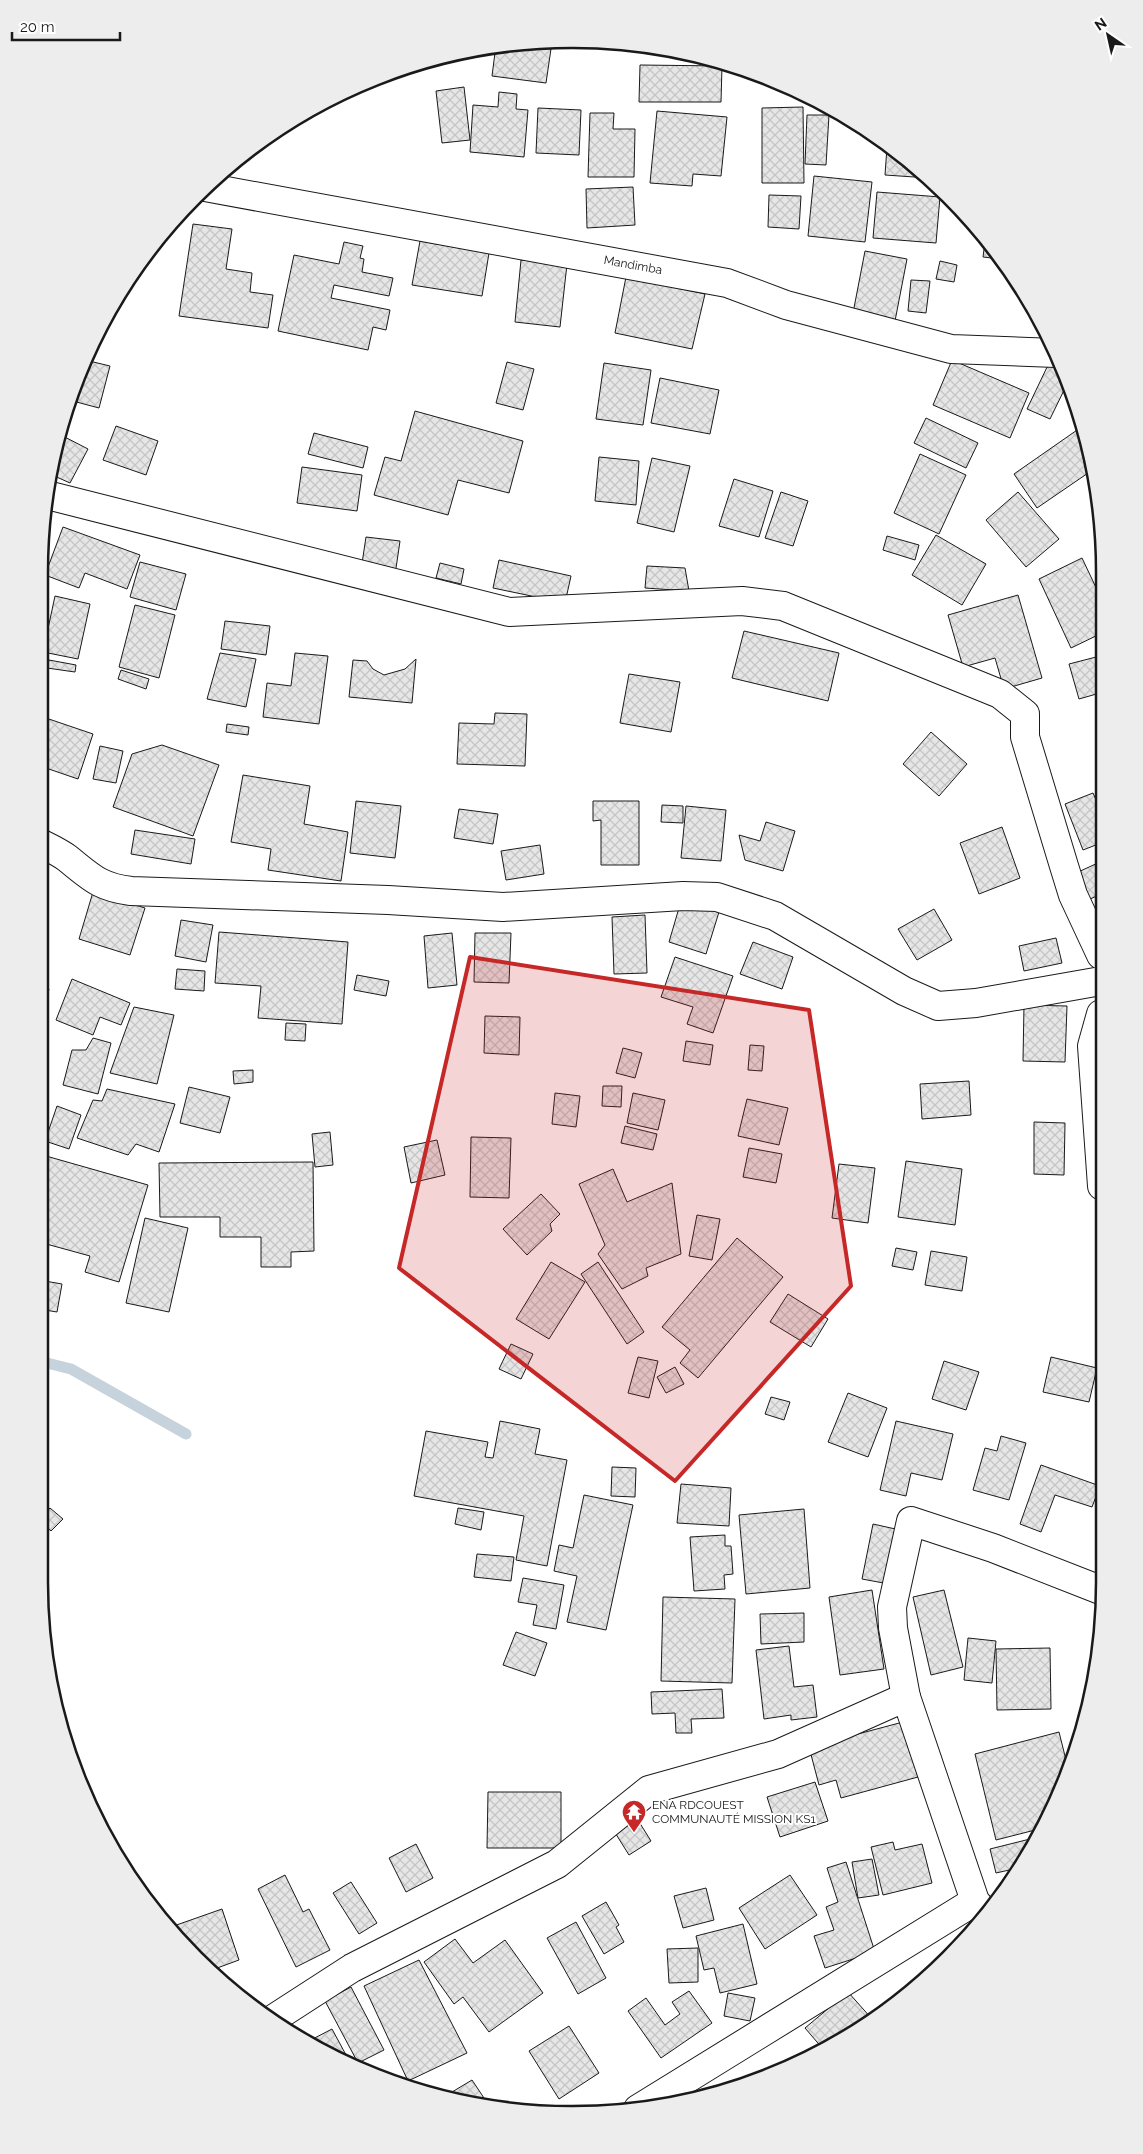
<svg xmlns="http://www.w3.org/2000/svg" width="1143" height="2154" font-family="Raleway,sans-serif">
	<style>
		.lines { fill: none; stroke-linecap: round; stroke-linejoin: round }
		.stream { stroke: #c6d2dc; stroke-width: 11 }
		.building { fill: url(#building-cross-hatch); stroke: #1a1a1a }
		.minor-casing { stroke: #1a1a1a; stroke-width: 30 }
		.minor { stroke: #fff; stroke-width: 28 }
		.marked { fill: #c62828; fill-opacity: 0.2; stroke: #c62828; stroke-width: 4; stroke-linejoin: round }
		.labels { text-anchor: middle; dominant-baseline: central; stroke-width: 4; stroke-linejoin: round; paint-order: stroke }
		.street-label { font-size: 12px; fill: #1a1a1a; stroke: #fff }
		.poi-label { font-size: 12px; fill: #1a1a1a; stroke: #fff; text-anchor: start }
		.rim { fill: none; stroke: #1a1a1a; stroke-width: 2.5 }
	</style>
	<defs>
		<pattern id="building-cross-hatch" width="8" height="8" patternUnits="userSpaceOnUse" patternTransform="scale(1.25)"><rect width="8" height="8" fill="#e6e6e6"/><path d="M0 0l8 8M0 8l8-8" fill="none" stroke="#c5c5c5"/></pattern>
	</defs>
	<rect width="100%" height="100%" fill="#fff"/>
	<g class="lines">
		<path class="stream" d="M 39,1361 L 71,1369 L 186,1434"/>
	</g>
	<g class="building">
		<path d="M 552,42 L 546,83 L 492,76 L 496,45 Z"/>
		<path d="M 640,65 L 722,66 L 721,102 L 639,102 Z"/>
		<path d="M 464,87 L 470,140 L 442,143 L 436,91 Z"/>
		<path d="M 499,92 L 517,94 L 516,109 L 528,110 L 524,157 L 470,152 L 473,105 L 498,107 Z"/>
		<path d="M 803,107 L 804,183 L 762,183 L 762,108 Z"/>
		<path d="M 538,108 L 581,110 L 579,155 L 536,153 Z"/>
		<path d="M 657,111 L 727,117 L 721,176 L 693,174 L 692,186 L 650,183 Z"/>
		<path d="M 590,113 L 614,113 L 613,129 L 635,129 L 634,177 L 588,177 Z"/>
		<path d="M 807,115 L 829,115 L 826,165 L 805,164 Z"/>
		<path d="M 887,147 L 923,171 L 929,178 L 885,175 Z"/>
		<path d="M 814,176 L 872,182 L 865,242 L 808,236 Z"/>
		<path d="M 633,187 L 635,225 L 587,228 L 586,189 Z"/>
		<path d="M 877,192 L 940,197 L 936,243 L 873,238 Z"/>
		<path d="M 769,195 L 801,196 L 799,229 L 768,227 Z"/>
		<path d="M 193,224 L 232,229 L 226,269 L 252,273 L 250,292 L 273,295 L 268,328 L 179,316 Z"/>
		<path d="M 420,241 L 489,253 L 482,296 L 412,285 Z"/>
		<path d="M 344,242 L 363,246 L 360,258 L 364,259 L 362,272 L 393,278 L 389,296 L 334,285 L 331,298 L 390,310 L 386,330 L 373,327 L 368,350 L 278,331 L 294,255 L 339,264 Z"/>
		<path d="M 985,242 L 1000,259 L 983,257 Z"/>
		<path d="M 865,251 L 907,259 L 895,321 L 853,313 Z"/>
		<path d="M 521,260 L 567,264 L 560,327 L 515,322 Z"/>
		<path d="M 940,261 L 957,265 L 954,282 L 936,279 Z"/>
		<path d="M 626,277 L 705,294 L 692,349 L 615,333 Z"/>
		<path d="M 911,280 L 930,281 L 926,313 L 908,311 Z"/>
		<path d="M 85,360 L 110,366 L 99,408 L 69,400 Z"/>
		<path d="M 952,360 L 1029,393 L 1010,438 L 933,405 Z"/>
		<path d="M 507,362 L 534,369 L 523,410 L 496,403 Z"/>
		<path d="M 604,363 L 651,370 L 643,425 L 596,419 Z"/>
		<path d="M 1049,363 L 1064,370 L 1068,382 L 1050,419 L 1027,409 Z"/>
		<path d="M 660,378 L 719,390 L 710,434 L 651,423 Z"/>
		<path d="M 415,411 L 523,441 L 509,493 L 458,480 L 448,515 L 374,495 L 385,457 L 401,461 Z"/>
		<path d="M 926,418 L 978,443 L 966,468 L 914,443 Z"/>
		<path d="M 116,426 L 158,441 L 146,475 L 103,460 Z"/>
		<path d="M 1080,428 L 1091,471 L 1037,508 L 1014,474 Z"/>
		<path d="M 57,433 L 88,449 L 70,483 L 50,474 Z"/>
		<path d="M 314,433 L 368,447 L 363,468 L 308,454 Z"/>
		<path d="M 920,454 L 966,475 L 939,534 L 894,513 Z"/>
		<path d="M 599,457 L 639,461 L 636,505 L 595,501 Z"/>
		<path d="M 652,458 L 690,466 L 674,532 L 637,523 Z"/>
		<path d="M 302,467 L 362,475 L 357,511 L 297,503 Z"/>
		<path d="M 734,479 L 773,491 L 759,537 L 719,526 Z"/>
		<path d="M 781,492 L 808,501 L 793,546 L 765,538 Z"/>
		<path d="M 1018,492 L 1059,539 L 1026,567 L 986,520 Z"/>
		<path d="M 63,527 L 140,555 L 127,589 L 85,573 L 79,588 L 45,575 Z"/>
		<path d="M 936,535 L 986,564 L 962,605 L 912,575 Z"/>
		<path d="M 887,536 L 919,545 L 915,560 L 883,550 Z"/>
		<path d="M 366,537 L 400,541 L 395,575 L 361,570 Z"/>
		<path d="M 1082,558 L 1100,596 L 1100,634 L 1071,648 L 1039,579 Z"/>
		<path d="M 499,560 L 571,576 L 565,603 L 493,588 Z"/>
		<path d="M 140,562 L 186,574 L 176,610 L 130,597 Z"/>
		<path d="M 440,563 L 464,569 L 461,584 L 436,578 Z"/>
		<path d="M 647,566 L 685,568 L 689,591 L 645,588 Z"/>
		<path d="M 1018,595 L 1042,678 L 1004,689 L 995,658 L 963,667 L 948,615 Z"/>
		<path d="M 55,596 L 90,604 L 78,659 L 43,652 Z"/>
		<path d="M 135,605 L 175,615 L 159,678 L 119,667 Z"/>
		<path d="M 225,621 L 270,626 L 266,655 L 221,649 Z"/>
		<path d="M 744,631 L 839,653 L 828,701 L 732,678 Z"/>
		<path d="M 220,653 L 256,659 L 246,707 L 207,699 Z"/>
		<path d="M 295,653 L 328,656 L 319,724 L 263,717 L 267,683 L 291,686 Z"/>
		<path d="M 1100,656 L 1100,693 L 1079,699 L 1069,664 Z"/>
		<path d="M 416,659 L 412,703 L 349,697 L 353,660 L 367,661 L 373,669 L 384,675 L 405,669 Z"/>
		<path d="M 49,660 L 76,665 L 75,672 L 47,668 Z"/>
		<path d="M 121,670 L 149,679 L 146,689 L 118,679 Z"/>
		<path d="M 629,674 L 680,682 L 671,732 L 620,723 Z"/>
		<path d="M 495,713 L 527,714 L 525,766 L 457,764 L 459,723 L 494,724 Z"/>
		<path d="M 40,716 L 93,734 L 78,779 L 40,766 Z"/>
		<path d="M 227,724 L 249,727 L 248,735 L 226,732 Z"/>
		<path d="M 931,732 L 967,764 L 939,796 L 903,764 Z"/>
		<path d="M 162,745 L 219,765 L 193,836 L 113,807 L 132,754 Z"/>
		<path d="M 100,746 L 123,751 L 116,783 L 93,779 Z"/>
		<path d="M 243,775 L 310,786 L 304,824 L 348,832 L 341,881 L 268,870 L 271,849 L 231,842 Z"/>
		<path d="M 1093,793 L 1101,811 L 1101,843 L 1083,850 L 1065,804 Z"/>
		<path d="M 356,801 L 401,806 L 395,858 L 350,853 Z"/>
		<path d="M 593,801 L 639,801 L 639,865 L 601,865 L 601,820 L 593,821 Z"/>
		<path d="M 662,805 L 683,806 L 683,823 L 661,822 Z"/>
		<path d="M 686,806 L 726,810 L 721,861 L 681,858 Z"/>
		<path d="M 459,809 L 498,814 L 493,844 L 454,838 Z"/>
		<path d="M 766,822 L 795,831 L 783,871 L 745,860 L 739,835 L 760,841 Z"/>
		<path d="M 1002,827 L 1020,878 L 979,894 L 960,843 Z"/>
		<path d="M 135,830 L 195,839 L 191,864 L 131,854 Z"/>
		<path d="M 540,845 L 544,874 L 506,880 L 501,851 Z"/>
		<path d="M 1100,862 L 1101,894 L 1088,900 L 1076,873 Z"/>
		<path d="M 93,892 L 145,908 L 130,955 L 79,939 Z"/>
		<path d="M 681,901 L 719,912 L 706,954 L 669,942 Z"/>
		<path d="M 934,909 L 952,940 L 917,960 L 898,929 Z"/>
		<path d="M 645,915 L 647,973 L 614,974 L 612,917 Z"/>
		<path d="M 181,920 L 213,925 L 206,962 L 175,956 Z"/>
		<path d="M 39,924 L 48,929 L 39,943 Z"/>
		<path d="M 219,932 L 348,942 L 342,1024 L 258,1018 L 261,986 L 215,983 Z"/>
		<path d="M 452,933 L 457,985 L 428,988 L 424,936 Z"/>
		<path d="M 475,933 L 511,933 L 509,983 L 474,982 Z"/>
		<path d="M 1056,938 L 1062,963 L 1024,971 L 1019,946 Z"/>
		<path d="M 753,942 L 793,957 L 782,989 L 740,974 Z"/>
		<path d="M 675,957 L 733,976 L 713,1033 L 687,1024 L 693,1007 L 661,997 Z"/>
		<path d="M 177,969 L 205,971 L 204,991 L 175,989 Z"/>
		<path d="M 357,975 L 389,981 L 386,996 L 354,990 Z"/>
		<path d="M 72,979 L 130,1003 L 121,1025 L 100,1017 L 93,1035 L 56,1020 Z"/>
		<path d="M 39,986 L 49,989 L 44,1008 L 39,1007 Z"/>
		<path d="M 1024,1005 L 1067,1006 L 1065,1062 L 1023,1061 Z"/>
		<path d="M 134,1007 L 174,1015 L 157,1084 L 110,1073 Z"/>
		<path d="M 485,1016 L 520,1017 L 519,1055 L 484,1053 Z"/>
		<path d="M 286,1023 L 306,1024 L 305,1041 L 285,1040 Z"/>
		<path d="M 93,1038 L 111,1043 L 98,1094 L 63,1085 L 72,1050 L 86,1050 Z"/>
		<path d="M 686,1041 L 713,1045 L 710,1065 L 683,1061 Z"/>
		<path d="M 750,1045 L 764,1046 L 762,1071 L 748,1070 Z"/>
		<path d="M 623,1048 L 642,1053 L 635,1078 L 616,1073 Z"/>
		<path d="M 253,1070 L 253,1082 L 234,1084 L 233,1071 Z"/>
		<path d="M 969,1081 L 971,1115 L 922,1119 L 920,1084 Z"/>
		<path d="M 603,1086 L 622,1086 L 621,1107 L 602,1106 Z"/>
		<path d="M 189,1087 L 230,1097 L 220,1133 L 180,1123 Z"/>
		<path d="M 107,1089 L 175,1104 L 159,1152 L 136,1144 L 128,1155 L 77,1138 L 93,1100 L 102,1101 Z"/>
		<path d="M 555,1093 L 580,1096 L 576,1127 L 552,1124 Z"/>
		<path d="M 633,1093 L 665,1100 L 658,1130 L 627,1123 Z"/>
		<path d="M 747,1099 L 788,1108 L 779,1145 L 738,1136 Z"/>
		<path d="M 57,1106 L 81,1115 L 69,1149 L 45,1141 Z"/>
		<path d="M 1034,1122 L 1065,1123 L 1064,1175 L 1034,1174 Z"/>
		<path d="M 625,1126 L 657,1134 L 653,1150 L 621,1143 Z"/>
		<path d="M 330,1132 L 333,1165 L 315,1167 L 312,1134 Z"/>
		<path d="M 471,1137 L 511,1138 L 509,1198 L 470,1197 Z"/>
		<path d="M 437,1140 L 445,1175 L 411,1183 L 404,1147 Z"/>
		<path d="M 749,1148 L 782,1154 L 776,1183 L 743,1177 Z"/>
		<path d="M 39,1154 L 148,1185 L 119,1282 L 85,1272 L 90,1256 L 39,1242 L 39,1232 L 48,1203 L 39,1201 Z"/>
		<path d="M 906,1161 L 962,1169 L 955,1225 L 898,1217 Z"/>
		<path d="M 313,1162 L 314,1251 L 291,1252 L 291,1267 L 261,1267 L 261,1237 L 220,1237 L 220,1217 L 160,1217 L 159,1163 Z"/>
		<path d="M 839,1164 L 875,1168 L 868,1223 L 832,1218 Z"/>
		<path d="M 613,1169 L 627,1202 L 672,1183 L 681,1254 L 646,1268 L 648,1276 L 622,1289 L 598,1254 L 605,1245 L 579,1184 Z"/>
		<path d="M 541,1194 L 560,1214 L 550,1224 L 552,1231 L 527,1255 L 503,1229 Z"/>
		<path d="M 697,1215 L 720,1219 L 712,1260 L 689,1256 Z"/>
		<path d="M 145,1218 L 188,1228 L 169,1312 L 126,1303 Z"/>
		<path d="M 737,1238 L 783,1277 L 698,1378 L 680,1363 L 690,1350 L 662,1327 Z"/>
		<path d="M 896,1248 L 917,1252 L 913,1270 L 892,1266 Z"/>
		<path d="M 931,1251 L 967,1257 L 962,1291 L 925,1285 Z"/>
		<path d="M 551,1262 L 585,1282 L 549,1339 L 516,1319 Z"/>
		<path d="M 598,1262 L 644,1332 L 627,1344 L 581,1274 Z"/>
		<path d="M 39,1280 L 62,1284 L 57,1312 L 39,1309 Z"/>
		<path d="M 788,1294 L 828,1319 L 811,1347 L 770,1322 Z"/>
		<path d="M 511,1344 L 533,1354 L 521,1379 L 499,1369 Z"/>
		<path d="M 638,1357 L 658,1361 L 649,1398 L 628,1393 Z"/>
		<path d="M 1051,1357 L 1097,1368 L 1089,1402 L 1043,1392 Z"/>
		<path d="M 944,1361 L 979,1372 L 966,1410 L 932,1399 Z"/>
		<path d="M 675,1367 L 684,1384 L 666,1393 L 657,1377 Z"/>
		<path d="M 848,1393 L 887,1408 L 868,1457 L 828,1442 Z"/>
		<path d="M 771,1397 L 790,1402 L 784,1420 L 765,1414 Z"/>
		<path d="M 500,1421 L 540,1429 L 535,1454 L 567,1460 L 547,1566 L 516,1560 L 524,1516 L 414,1496 L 426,1431 L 488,1442 L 485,1457 L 493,1458 Z"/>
		<path d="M 896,1421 L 953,1434 L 942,1480 L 911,1473 L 906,1496 L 880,1490 Z"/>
		<path d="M 1001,1436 L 1026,1443 L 1009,1500 L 973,1490 L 985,1448 L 997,1451 Z"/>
		<path d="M 1041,1465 L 1100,1486 L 1092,1507 L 1055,1495 L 1041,1532 L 1020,1524 Z"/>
		<path d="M 612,1467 L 636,1468 L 635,1497 L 611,1496 Z"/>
		<path d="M 681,1484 L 731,1488 L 729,1526 L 677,1523 Z"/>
		<path d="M 584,1495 L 633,1505 L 606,1630 L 567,1622 L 577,1576 L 554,1571 L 559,1545 L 573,1548 Z"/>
		<path d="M 50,1508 L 63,1519 L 51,1531 L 39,1520 Z"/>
		<path d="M 458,1508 L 484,1512 L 481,1530 L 455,1524 Z"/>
		<path d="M 804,1509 L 810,1588 L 746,1594 L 739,1515 Z"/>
		<path d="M 873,1524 L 900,1530 L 889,1584 L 862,1579 Z"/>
		<path d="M 725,1535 L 725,1546 L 731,1546 L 733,1574 L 724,1575 L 725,1589 L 694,1591 L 690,1537 Z"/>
		<path d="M 477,1554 L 514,1557 L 511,1581 L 474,1577 Z"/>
		<path d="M 523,1578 L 564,1585 L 556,1629 L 533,1625 L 537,1605 L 518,1602 Z"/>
		<path d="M 872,1590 L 884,1669 L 840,1675 L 829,1597 Z"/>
		<path d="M 944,1590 L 963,1667 L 931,1675 L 913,1597 Z"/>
		<path d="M 663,1597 L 735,1599 L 732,1683 L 661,1681 Z"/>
		<path d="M 804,1613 L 804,1642 L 761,1644 L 760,1614 Z"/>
		<path d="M 516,1632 L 547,1643 L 535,1676 L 503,1665 Z"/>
		<path d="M 968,1638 L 996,1641 L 992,1683 L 964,1680 Z"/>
		<path d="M 789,1646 L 794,1687 L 813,1685 L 817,1717 L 791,1720 L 791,1715 L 764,1719 L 756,1650 Z"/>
		<path d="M 1050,1648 L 1051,1709 L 997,1710 L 996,1649 Z"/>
		<path d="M 722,1689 L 724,1718 L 691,1719 L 692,1733 L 676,1733 L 675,1713 L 652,1714 L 651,1692 Z"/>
		<path d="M 903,1722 L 918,1777 L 841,1798 L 836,1780 L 819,1785 L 809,1747 Z"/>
		<path d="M 1059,1732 L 1068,1768 L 1049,1818 L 1043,1828 L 996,1840 L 975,1754 Z"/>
		<path d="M 815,1782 L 828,1821 L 780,1837 L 767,1797 Z"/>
		<path d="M 488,1792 L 561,1792 L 561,1848 L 487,1848 Z"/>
		<path d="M 636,1817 L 651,1841 L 629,1855 L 614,1831 Z"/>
		<path d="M 1038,1837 L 1018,1868 L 996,1873 L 990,1849 Z"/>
		<path d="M 893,1842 L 895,1850 L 922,1844 L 932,1883 L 883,1895 L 871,1847 Z"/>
		<path d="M 416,1844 L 433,1878 L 406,1892 L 389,1858 Z"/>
		<path d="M 872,1859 L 879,1895 L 858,1898 L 852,1862 Z"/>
		<path d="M 846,1862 L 875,1952 L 825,1968 L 814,1936 L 834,1930 L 826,1907 L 838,1902 L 827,1868 Z"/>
		<path d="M 285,1875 L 303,1912 L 309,1909 L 330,1950 L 296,1967 L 258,1889 Z"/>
		<path d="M 790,1875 L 817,1915 L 765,1949 L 739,1908 Z"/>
		<path d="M 351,1882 L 377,1923 L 359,1934 L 333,1893 Z"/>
		<path d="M 706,1888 L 714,1920 L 683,1928 L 674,1896 Z"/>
		<path d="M 606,1902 L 619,1925 L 616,1927 L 624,1942 L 604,1954 L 582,1916 Z"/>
		<path d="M 222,1909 L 239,1960 L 209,1971 L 168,1928 Z"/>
		<path d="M 576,1922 L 606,1978 L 578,1994 L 547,1938 Z"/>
		<path d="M 743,1924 L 757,1984 L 720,1993 L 714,1968 L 704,1970 L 696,1936 Z"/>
		<path d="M 969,1934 L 951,1953 L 948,1949 Z"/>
		<path d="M 455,1939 L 473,1963 L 505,1940 L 543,1993 L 489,2032 L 463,1997 L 454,2004 L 424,1962 Z"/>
		<path d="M 698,1948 L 698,1982 L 669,1983 L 667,1949 Z"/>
		<path d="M 419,1960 L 467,2053 L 408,2081 L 364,1986 Z"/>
		<path d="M 351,1987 L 384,2050 L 358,2063 L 325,2001 Z"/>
		<path d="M 689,1991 L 712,2023 L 661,2058 L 628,2011 L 646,1998 L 665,2025 L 680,2014 L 672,2002 Z"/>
		<path d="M 908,1991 L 909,1993 L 879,2017 L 875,2011 Z"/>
		<path d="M 848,1992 L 872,2019 L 860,2030 L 823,2049 L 805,2028 Z"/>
		<path d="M 728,1993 L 755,1998 L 750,2021 L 724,2016 Z"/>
		<path d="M 569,2026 L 599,2073 L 559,2099 L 529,2051 Z"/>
		<path d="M 332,2029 L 352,2066 L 307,2042 Z"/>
		<path d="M 805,2055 L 807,2058 L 793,2065 L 792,2064 Z"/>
		<path d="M 472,2080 L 484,2098 L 474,2104 L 442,2098 Z"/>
		<path d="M 412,2083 L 418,2092 L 405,2088 Z"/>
		<path d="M 724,2090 L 725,2092 L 705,2098 Z"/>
	</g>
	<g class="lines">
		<defs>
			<g id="minor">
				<path d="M 205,187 L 727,283 L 786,305 L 951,349 L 1056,353"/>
				<path d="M 47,495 L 509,612 L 742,601 L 783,606 L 1000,694 L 1025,714 L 1025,737 L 1064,866 L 1073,895 L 1101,955"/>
				<path d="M 40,843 C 48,847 59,852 67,858 C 91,877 99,887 131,891 L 388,900 L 503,907 L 683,896 L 717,897 L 775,916 L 904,991 L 938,1006 L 976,1003 L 1101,981"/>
				<path d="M 1101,1014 L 1092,1046 L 1102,1186"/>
				<path d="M 987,1915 L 975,1901 L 906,1697 L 893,1628 L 892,1607 L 911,1521 L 993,1548 L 1103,1591"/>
				<path d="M 270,2021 L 352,1968 L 557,1864 L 649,1790 L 778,1754 L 906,1697"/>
				<path d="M 638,2109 L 975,1901"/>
			</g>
		</defs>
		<use href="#minor" class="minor-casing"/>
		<use href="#minor" class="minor"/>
	</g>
	<path class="marked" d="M 470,957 L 809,1010 L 851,1286 L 675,1481 L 399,1268 Z"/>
	<defs>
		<symbol id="temple-pin" viewBox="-11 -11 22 30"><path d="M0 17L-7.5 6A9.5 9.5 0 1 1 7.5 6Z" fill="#c62828" stroke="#fff"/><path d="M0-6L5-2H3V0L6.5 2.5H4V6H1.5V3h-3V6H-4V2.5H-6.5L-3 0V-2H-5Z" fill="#fff"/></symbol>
	</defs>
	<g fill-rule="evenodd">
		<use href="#temple-pin" x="620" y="1798" width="28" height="38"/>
	</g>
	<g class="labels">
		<g class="street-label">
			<text transform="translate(633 265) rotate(10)">Mandimba</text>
		</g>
		<g class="poi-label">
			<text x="652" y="1805">ENA RDCOUEST<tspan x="652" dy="14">COMMUNAUTÉ MISSION KS1</tspan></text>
		</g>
	</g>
	<path d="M0 0H1143V2154H0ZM572 48H572A524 524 0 0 1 1096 572V1582A524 524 0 0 1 572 2106H572A524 524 0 0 1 48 1582V572A524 524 0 0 1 572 48Z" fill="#ededed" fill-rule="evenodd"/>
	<path class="rim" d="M572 48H572A524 524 0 0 1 1096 572V1582A524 524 0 0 1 572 2106H572A524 524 0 0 1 48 1582V572A524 524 0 0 1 572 48Z"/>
	<g transform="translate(1108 35) rotate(326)" stroke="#ffffff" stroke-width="4" paint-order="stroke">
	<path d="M0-4L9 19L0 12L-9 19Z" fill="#1a1a1a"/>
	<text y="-8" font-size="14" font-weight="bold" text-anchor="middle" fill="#1a1a1a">N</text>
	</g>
	<path d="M12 32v8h108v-8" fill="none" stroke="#1a1a1a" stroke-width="2.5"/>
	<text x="20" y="32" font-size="15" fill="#1a1a1a" stroke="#ffffff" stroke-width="4" paint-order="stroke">20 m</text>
</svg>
